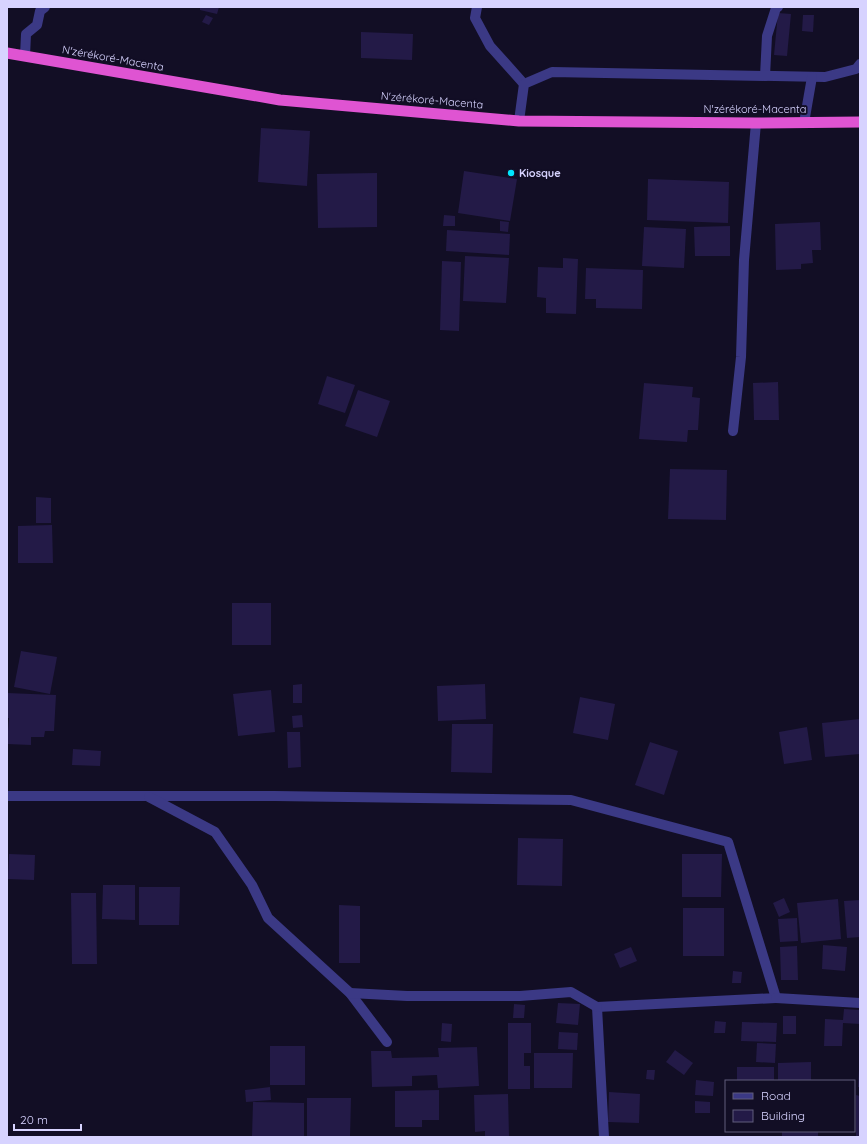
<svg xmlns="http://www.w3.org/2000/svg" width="867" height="1144" font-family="Quicksand,sans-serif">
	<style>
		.building { fill: #231a47 }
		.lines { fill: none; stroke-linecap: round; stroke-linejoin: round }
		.service { stroke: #3b3985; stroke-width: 10 }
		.minor { stroke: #3b3985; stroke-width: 10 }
		.trunk { stroke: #df54d2; stroke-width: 11 }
		.poi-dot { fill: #00e7fe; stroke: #120e25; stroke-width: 1.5 }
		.labels { text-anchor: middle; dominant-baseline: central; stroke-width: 4; stroke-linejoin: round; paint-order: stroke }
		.street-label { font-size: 11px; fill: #d7d3ff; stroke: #120e25 }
		.poi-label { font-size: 11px; font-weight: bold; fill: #d7d3ff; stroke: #120e25; text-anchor: start }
	</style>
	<rect width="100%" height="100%" fill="#120e25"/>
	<g class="building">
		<path d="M 200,7 L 219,7 L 217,14 L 200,10 Z"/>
		<path d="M 778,13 L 791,14 L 787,56 L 774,55 Z"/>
		<path d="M 206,15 L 213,18 L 209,25 L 202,22 Z"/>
		<path d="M 803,15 L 814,15 L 813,32 L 802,31 Z"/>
		<path d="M 361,32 L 413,34 L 412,60 L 361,58 Z"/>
		<path d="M 261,128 L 310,131 L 307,186 L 258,182 Z"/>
		<path d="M 464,171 L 517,179 L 510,221 L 458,213 Z"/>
		<path d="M 377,173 L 377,227 L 318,228 L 317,174 Z"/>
		<path d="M 648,179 L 729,182 L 728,223 L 647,220 Z"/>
		<path d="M 444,215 L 455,216 L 455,226 L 443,226 Z"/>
		<path d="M 500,221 L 509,222 L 508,232 L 500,231 Z"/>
		<path d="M 820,222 L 821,250 L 812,250 L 813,263 L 801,264 L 801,269 L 776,270 L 775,224 Z"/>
		<path d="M 730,226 L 730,256 L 695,256 L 694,227 Z"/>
		<path d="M 644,227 L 686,229 L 684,268 L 642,266 Z"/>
		<path d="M 447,230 L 510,234 L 509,255 L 446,251 Z"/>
		<path d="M 465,256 L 509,258 L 506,303 L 463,301 Z"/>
		<path d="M 563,258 L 578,259 L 576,314 L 546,313 L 546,298 L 537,297 L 538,267 L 563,268 Z"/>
		<path d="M 442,261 L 461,262 L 459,331 L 440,330 Z"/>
		<path d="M 586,268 L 643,270 L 642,309 L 596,308 L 596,299 L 585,299 Z"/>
		<path d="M 327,376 L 355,385 L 345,413 L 318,404 Z"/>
		<path d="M 778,382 L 779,420 L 754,420 L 753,383 Z"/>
		<path d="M 644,383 L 693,387 L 692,397 L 700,398 L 698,430 L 688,430 L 687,442 L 639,439 Z"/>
		<path d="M 358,390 L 390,401 L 377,437 L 345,426 Z"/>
		<path d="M 670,469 L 727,470 L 726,520 L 668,519 Z"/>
		<path d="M 36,497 L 51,498 L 51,523 L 36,523 Z"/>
		<path d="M 52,525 L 53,563 L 18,563 L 18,526 Z"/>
		<rect x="232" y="603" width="39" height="42"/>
		<path d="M 21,651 L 57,657 L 50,694 L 14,687 Z"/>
		<path d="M 302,684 L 302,703 L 293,703 L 293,685 Z"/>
		<path d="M 485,684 L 486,719 L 438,721 L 437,686 Z"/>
		<path d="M 271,690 L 275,732 L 238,736 L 233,694 Z"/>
		<path d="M 7,693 L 56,695 L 54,731 L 45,731 L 44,737 L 31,737 L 31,745 L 7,744 L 9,718 L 7,718 Z"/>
		<path d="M 580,697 L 615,704 L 608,740 L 573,733 Z"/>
		<path d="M 302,715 L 303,727 L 293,728 L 292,716 Z"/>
		<path d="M 860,719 L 860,754 L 825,757 L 822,723 Z"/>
		<path d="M 452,724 L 493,724 L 492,773 L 451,772 Z"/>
		<path d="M 807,727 L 812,760 L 784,764 L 779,732 Z"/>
		<path d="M 287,732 L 300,732 L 301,767 L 288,768 Z"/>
		<path d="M 650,742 L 678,751 L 664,795 L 635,785 Z"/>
		<path d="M 73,749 L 101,751 L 100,766 L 72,765 Z"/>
		<path d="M 518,838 L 563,839 L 562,886 L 517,885 Z"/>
		<path d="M 9,854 L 35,855 L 34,880 L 8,879 Z"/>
		<path d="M 682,854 L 722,854 L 721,897 L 682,897 Z"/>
		<path d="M 103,885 L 135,885 L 135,920 L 102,919 Z"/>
		<path d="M 139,887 L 180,887 L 179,925 L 139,925 Z"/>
		<path d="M 71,893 L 96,893 L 97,964 L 72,964 Z"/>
		<path d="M 784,898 L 790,912 L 779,917 L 773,903 Z"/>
		<path d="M 838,899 L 841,939 L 801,943 L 797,903 Z"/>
		<path d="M 860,900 L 860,937 L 847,938 L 844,901 Z"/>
		<path d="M 339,905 L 360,906 L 360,963 L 339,963 Z"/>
		<rect x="683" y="908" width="41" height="48"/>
		<path d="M 797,918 L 798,941 L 780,942 L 778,919 Z"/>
		<path d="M 823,945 L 847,947 L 845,971 L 822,969 Z"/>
		<path d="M 797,946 L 798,980 L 781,980 L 780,947 Z"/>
		<path d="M 631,947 L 637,961 L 620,968 L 614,954 Z"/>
		<path d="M 733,971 L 742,972 L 741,983 L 732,983 Z"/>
		<path d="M 558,1003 L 580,1004 L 578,1025 L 556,1023 Z"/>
		<path d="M 514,1004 L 525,1005 L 524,1018 L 513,1018 Z"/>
		<path d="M 844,1009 L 860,1010 L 860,1024 L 843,1023 L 842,1046 L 824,1046 L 825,1019 L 843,1020 Z"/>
		<rect x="783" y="1016" width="13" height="18"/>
		<path d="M 715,1021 L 726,1022 L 725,1033 L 714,1033 Z"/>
		<path d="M 742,1022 L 777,1023 L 776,1042 L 741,1041 Z"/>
		<path d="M 442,1023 L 452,1024 L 451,1042 L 441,1041 Z"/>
		<path d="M 508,1023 L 531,1023 L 531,1053 L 524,1053 L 524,1066 L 530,1066 L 530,1089 L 508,1089 Z"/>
		<path d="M 559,1032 L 578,1033 L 577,1050 L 558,1049 Z"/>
		<path d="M 757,1043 L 776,1044 L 775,1063 L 756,1062 Z"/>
		<rect x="270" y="1046" width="35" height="39"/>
		<path d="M 477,1047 L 479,1086 L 438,1088 L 437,1075 L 412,1076 L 412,1086 L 372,1087 L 371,1051 L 391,1051 L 392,1058 L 439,1057 L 438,1048 Z"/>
		<path d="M 675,1050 L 693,1063 L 684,1075 L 666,1062 Z"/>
		<path d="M 534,1053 L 573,1053 L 572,1088 L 534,1088 Z"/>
		<path d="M 811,1062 L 811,1081 L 778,1081 L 778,1063 Z"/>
		<rect x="737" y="1067" width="37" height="14"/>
		<path d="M 647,1070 L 655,1070 L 654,1080 L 646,1079 Z"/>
		<path d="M 859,1070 L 860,1070 L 860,1087 L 858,1087 Z"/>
		<path d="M 696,1080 L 714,1082 L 713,1096 L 695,1095 Z"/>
		<path d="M 270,1087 L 271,1100 L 246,1102 L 245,1090 Z"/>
		<path d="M 439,1090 L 439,1120 L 422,1120 L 422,1127 L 395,1127 L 395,1091 Z"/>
		<path d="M 609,1092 L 640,1094 L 639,1123 L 608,1122 Z"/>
		<path d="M 508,1094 L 509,1137 L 485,1137 L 485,1131 L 475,1132 L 474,1095 Z"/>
		<path d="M 856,1095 L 860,1096 L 860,1137 L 856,1137 Z"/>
		<path d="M 307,1098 L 351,1098 L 350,1137 L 307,1136 Z"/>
		<path d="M 695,1101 L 710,1102 L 710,1113 L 695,1113 Z"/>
		<path d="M 253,1102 L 304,1103 L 304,1137 L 252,1137 Z"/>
		<rect x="782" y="1131" width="36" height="6"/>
	</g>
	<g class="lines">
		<path class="service" d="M 25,56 L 26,34 L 37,25 L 40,11 L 45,7"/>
		<g class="minor">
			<path d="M 477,7 L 475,18 L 490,46 L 524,84"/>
			<path d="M 765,76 L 767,36 L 776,8 L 778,7"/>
			<path d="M 519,121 L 524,84 L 552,72 L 825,77 L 856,69 L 860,64"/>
			<path d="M 804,123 L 812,77"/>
			<path d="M 733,431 L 741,357 L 744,260 L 756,123"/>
			<path d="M 7,796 L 275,796 L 571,800 L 728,842 L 776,998 L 597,1007 L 604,1137"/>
			<path d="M 149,797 L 215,832 L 252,885 L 268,918 L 350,993 L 387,1042"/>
			<path d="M 350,993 L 407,996 L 520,996 L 571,992 L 597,1007"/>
			<path d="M 776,998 L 860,1003"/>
		</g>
		<path class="trunk" d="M 7,53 L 280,100 L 519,121 L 756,123 L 860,122"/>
	</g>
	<circle class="poi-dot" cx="511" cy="173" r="4"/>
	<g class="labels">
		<g class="street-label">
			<text transform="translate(113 58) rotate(10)">N'zérékoré-Macenta</text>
			<text transform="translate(432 100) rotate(5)">N'zérékoré-Macenta</text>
			<text x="755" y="109">N'zérékoré-Macenta</text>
		</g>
		<g class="poi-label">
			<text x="519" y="173">Kiosque</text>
		</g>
	</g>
	<rect width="867" height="1144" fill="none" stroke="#d7d3ff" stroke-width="16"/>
	<rect x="725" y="1080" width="130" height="52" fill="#120e25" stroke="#615d7c"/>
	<rect x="733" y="1093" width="20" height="6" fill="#3b3985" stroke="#615d7c"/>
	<text x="761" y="1100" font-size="12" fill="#d7d3ff">Road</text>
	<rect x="733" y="1110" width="20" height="12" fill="#231a47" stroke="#615d7c"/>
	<text x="761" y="1120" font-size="12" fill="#d7d3ff">Building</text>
	<path d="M14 1124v6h67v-6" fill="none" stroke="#d7d3ff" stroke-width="2"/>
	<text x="20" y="1124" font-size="12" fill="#d7d3ff" stroke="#120e25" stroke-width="3" paint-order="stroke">20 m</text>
</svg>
